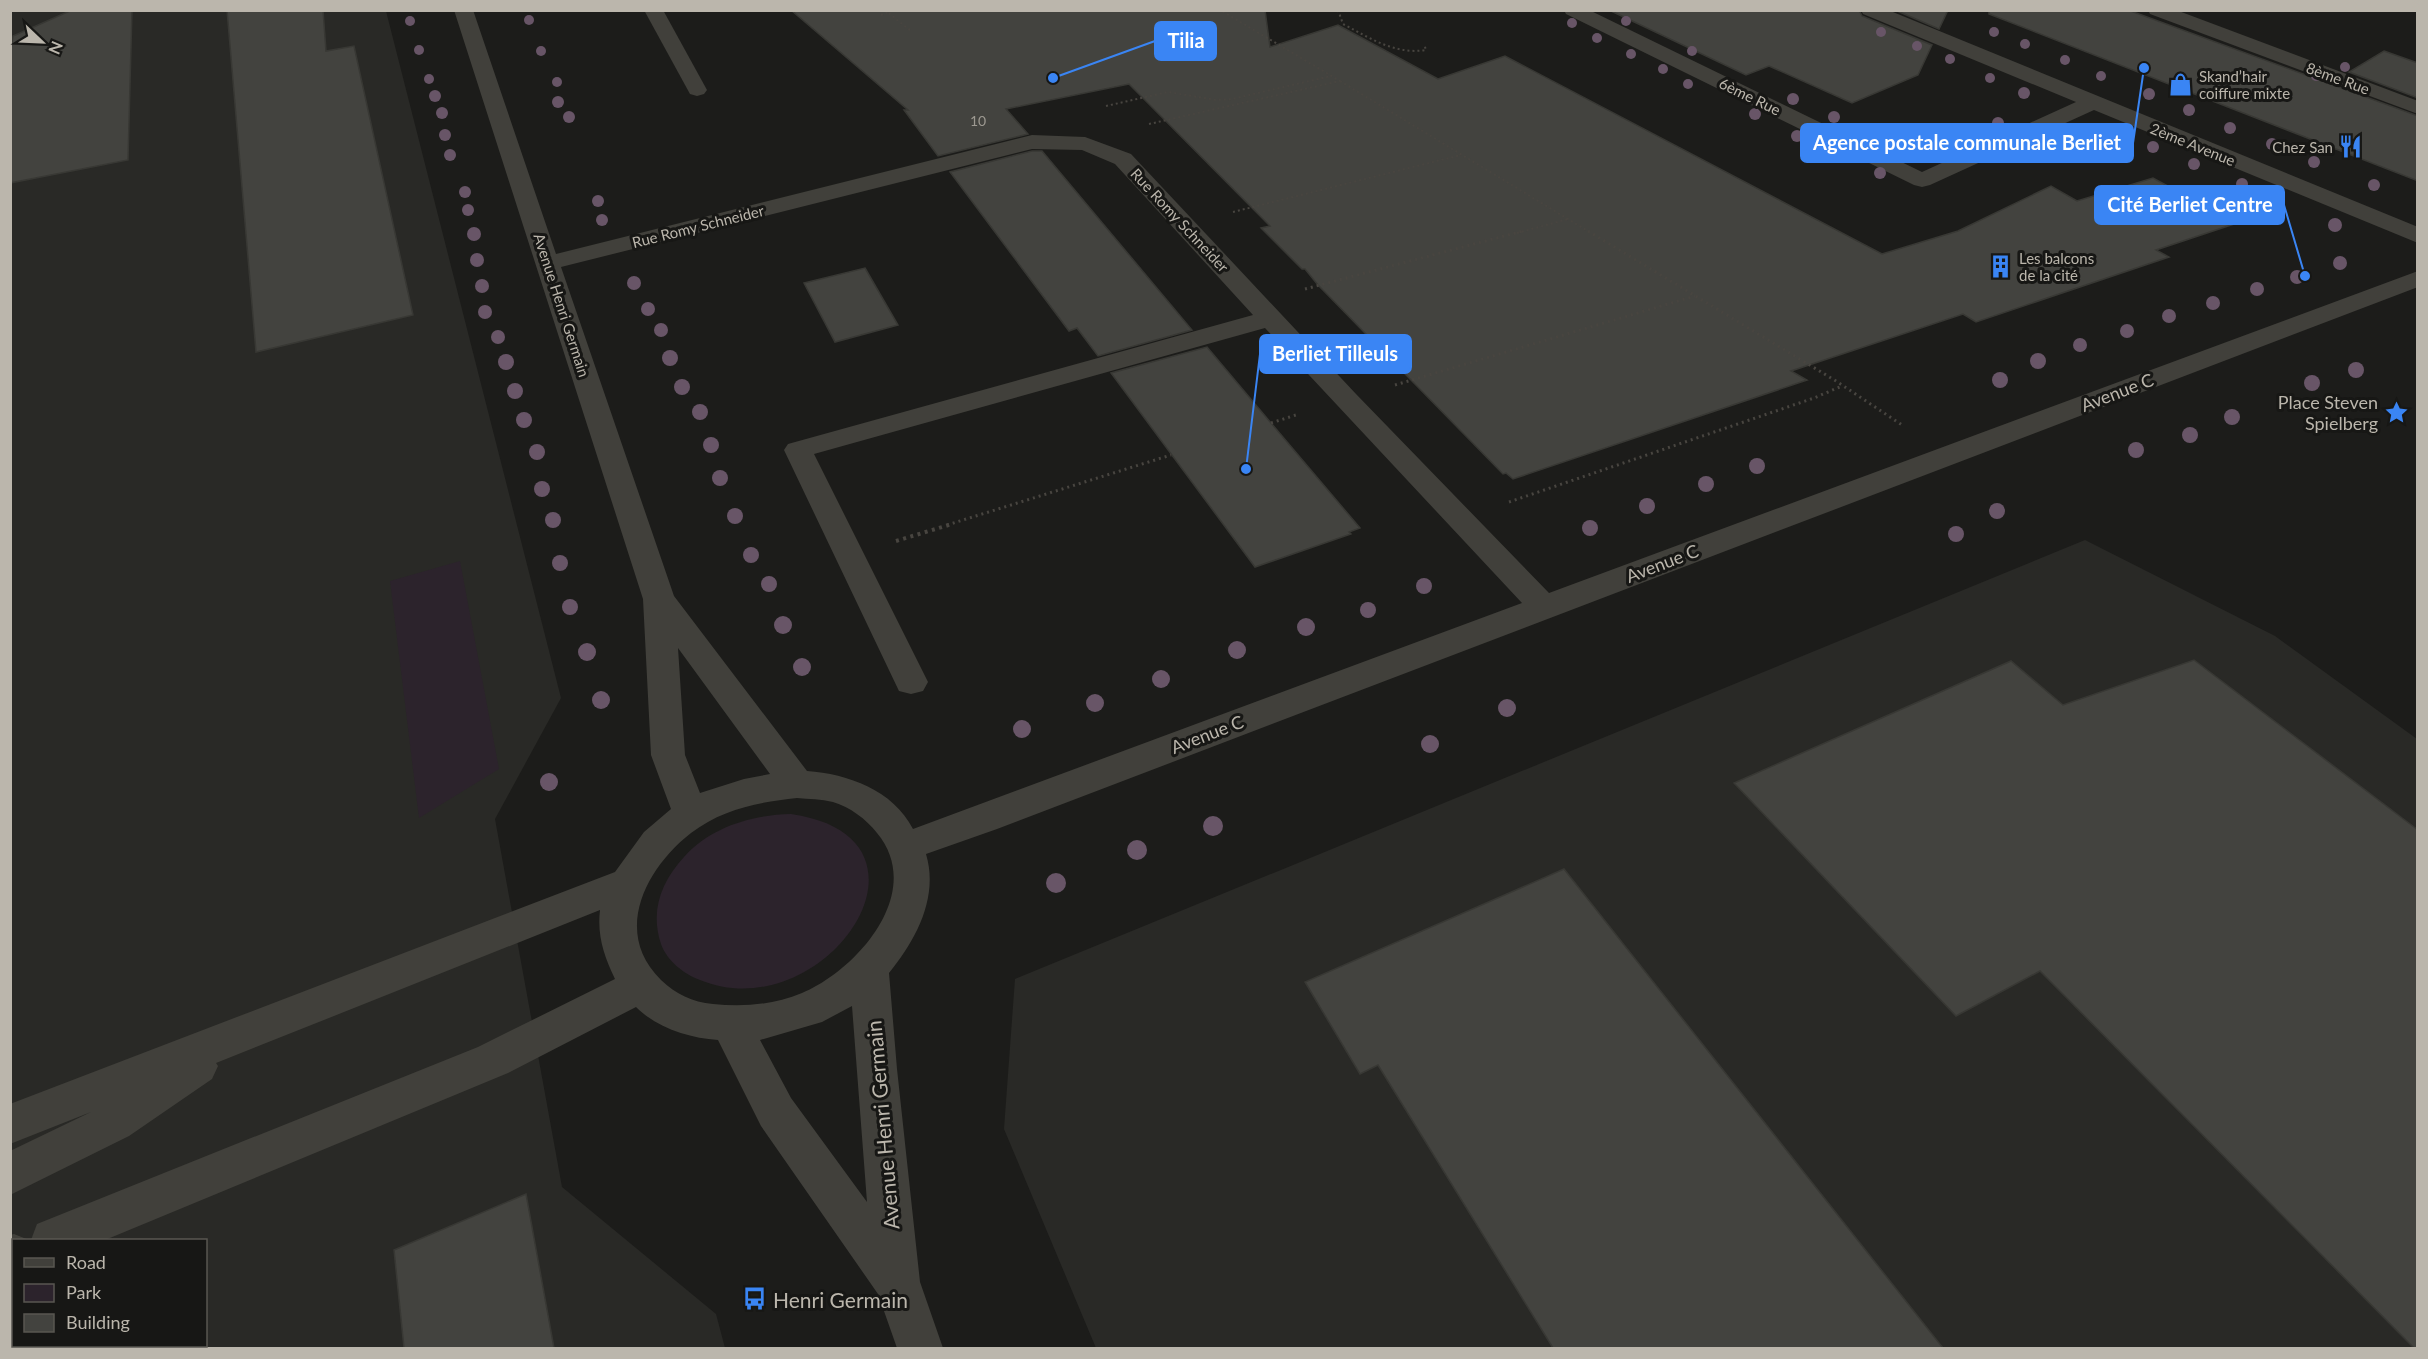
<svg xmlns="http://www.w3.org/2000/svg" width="2428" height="1359" font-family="Lato,sans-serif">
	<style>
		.built { fill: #292926; fill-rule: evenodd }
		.green { fill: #2c232c }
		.building { fill: #43433f; stroke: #383834; stroke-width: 1.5 }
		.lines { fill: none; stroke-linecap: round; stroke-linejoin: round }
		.path-far2 { stroke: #484540; stroke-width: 2; stroke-dasharray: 2 3; stroke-linecap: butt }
		.path-far1 { stroke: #484540; stroke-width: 3; stroke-dasharray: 2 4; stroke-linecap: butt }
		.path { stroke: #484540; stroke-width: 4; stroke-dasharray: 3 4.5; stroke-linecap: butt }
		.minor { fill: #41403b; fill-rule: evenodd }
		.tree { fill: #685567 }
		.labels { text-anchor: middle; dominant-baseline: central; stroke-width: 6; stroke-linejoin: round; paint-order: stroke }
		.far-number-label { font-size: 14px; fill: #9d9991 }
		.far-poi-label { font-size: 15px; fill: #bbb6ac; stroke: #171715; text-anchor: start }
		.far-street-label { font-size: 15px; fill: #bbb6ac; stroke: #171715 }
		.street-label { font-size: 18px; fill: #bbb6ac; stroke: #171715 }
		.poi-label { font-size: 18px; fill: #bbb6ac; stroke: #171715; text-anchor: end }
		.near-street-label { font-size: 21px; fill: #bbb6ac; stroke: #171715 }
		.near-poi-label { font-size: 21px; fill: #bbb6ac; stroke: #171715; text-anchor: start }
		.leader { fill: none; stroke: #3a85f4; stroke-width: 2 }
		.callout-dot { fill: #3a85f4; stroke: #171715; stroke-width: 2 }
		.callout { fill: #3a85f4; stroke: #3a85f4; stroke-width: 2 }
		.callout-label { font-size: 20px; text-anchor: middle; font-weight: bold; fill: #fff }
	</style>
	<rect width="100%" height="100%" fill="#1c1c1a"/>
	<g class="built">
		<path d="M 10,11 L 386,11 L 561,698 L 495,819 L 562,1187 L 716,1314 L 725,1348 L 11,1348 ZM 14,1240 L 206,1240 L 206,1346 L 14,1346 Z"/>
		<path d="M 2085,540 L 2275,636 L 2417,739 L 2417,1348 L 1096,1348 L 1004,1129 L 1015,979 Z"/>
	</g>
	<g class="green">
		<path d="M 460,561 L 499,769 L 419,818 L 390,581 Z"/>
		<path d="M 791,814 C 957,838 824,1031 700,980 C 684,974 667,961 661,944 C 650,911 661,882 684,857 C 711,827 751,815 791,814 Z"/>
	</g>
	<g class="building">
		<path d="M 72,10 L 132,10 L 128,160 L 10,183 L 10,54 L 13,36 Z"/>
		<path d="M 227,10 L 323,10 L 326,51 L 354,46 L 413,315 L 256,352 Z"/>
		<path d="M 791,10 L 1265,10 L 1270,47 L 1338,25 L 1438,79 L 1505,56 L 1882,254 L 1958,231 L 2051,186 L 2077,201 L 2153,178 L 2237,223 L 2156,250 L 2169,257 L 1976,322 L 1963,314 L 1791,371 L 1807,380 L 1513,479 L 1506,473 L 1503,474 L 1318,285 L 1305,269 L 1302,269 L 1261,228 L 1270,226 L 1129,84 L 1006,109 L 1028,134 L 938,156 L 904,110 L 908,110 Z"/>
		<path d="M 1609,10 L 1859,10 L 1862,16 L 1932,45 L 1918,75 L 1852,103 L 1769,66 L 1746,75 Z"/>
		<path d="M 1895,10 L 1948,10 L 1939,29 Z"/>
		<path d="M 1989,10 L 2128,10 L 2418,116 L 2418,181 L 1989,14 Z"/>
		<path d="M 2384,51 L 2418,63 L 2418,98 L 2349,72 Z"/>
		<path d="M 1032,151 L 1042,151 L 1192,330 L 1098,356 L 1077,328 L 1069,331 L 950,172 Z"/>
		<path d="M 865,268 L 898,325 L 835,342 L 804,283 Z"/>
		<path d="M 1207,347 L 1271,423 L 1360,528 L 1349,532 L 1351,534 L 1255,567 L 1111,373 Z"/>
		<path d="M 2194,660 L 2418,830 L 2418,1348 L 2414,1348 L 2040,971 L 1956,1016 L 1734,783 L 2011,661 L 2063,705 Z"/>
		<path d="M 1564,869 L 1943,1348 L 1553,1348 L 1378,1065 L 1360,1074 L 1305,982 Z"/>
		<path d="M 526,1194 L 554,1348 L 404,1348 L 394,1250 Z"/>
	</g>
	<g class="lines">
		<g class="path-far2">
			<path d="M 885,10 L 911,31"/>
			<path d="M 1338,10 L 1343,24 C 1370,38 1395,55 1426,50 L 1424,44"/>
			<path d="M 881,15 L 893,10"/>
			<path d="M 1340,81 L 1591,233"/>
			<path d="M 1106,106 L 1168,92 L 1216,100 L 1232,99 L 1331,76"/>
			<path d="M 1149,124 L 1340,81 L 1220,10"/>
			<path d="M 1233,212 L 1461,155"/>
			<path d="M 1517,233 L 1568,219"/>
		</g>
		<g class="path-far1">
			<path d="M 1588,231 L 1836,381 L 1902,425"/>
			<path d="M 1305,289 L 1523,231"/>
			<path d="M 1395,385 L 1695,296"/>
			<path d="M 1271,423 L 1299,414"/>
			<path d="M 1509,502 L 1814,398 L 1842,386"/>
			<path d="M 947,525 L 1171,455"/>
		</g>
		<path class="path" d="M 896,541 L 952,524"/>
		<g class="minor">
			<path d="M 454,10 L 473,10 L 556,254 L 1032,135 L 1085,137 L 1131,154 L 1356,394 L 1549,593 L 2418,271 L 2418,287 L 997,829 L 926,854 C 939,897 916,940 889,973 L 897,1069 L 920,1282 L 943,1348 L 897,1348 L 878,1294 L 761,1126 L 718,1040 C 689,1038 657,1028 636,1007 L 508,1073 L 105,1240 L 31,1240 L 37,1224 L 478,1047 L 615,979 C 604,956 597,936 600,910 L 216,1063 L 218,1066 L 212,1079 L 129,1136 L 10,1195 L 10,1151 L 91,1112 L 10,1144 L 10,1104 L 615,872 L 644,832 L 671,809 L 651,755 L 643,599 ZM 1032,149 L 1082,150 L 1115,164 L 1253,315 L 788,444 L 784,450 L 899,691 L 911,694 L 923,691 L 928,682 L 814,454 L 1265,328 L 1522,603 L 913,829 C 893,790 848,774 807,771 L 674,596 L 561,267 ZM 678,648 L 770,774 L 744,779 L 700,793 L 685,755 ZM 797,798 C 809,799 821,799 833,802 C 850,807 866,819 877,833 C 926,892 857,970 802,993 C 773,1005 743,1007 713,1004 C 692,1002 676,994 661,980 C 612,932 646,868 691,833 C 722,809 759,802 797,798 ZM 852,1006 L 867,1202 L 791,1098 L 760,1040 L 822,1022 Z"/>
			<path d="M 644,10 L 663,10 L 707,90 L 704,94 L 697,96 L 690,94 Z"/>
			<path d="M 1564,10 L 1589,10 L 1922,172 L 2076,102 L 1863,14 L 1861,10 L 1888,10 L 2418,227 L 2418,243 L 2094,110 L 1930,185 L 1922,187 L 1914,185 L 1566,14 Z"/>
			<path d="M 2148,10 L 2176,10 L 2418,101 L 2418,114 L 2150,14 Z"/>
			<path d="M 14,1234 L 29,1240 L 14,1240 L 14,1280 L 10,1280 L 10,1235 Z"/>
		</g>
	</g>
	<g class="tree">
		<circle cx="529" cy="20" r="5"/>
		<circle cx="410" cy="21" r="5"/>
		<circle cx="1626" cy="21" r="5"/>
		<circle cx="1572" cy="23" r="5"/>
		<circle cx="1881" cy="32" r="5"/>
		<circle cx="1994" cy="32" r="5"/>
		<circle cx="1597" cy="38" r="5"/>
		<circle cx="2025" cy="44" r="5"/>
		<circle cx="1917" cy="46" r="5"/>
		<circle cx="419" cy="50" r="5"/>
		<circle cx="541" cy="51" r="5"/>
		<circle cx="1692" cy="51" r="5"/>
		<circle cx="1631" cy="54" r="5"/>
		<circle cx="1950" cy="59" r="5"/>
		<circle cx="2065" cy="60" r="5"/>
		<circle cx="2345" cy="67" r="5"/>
		<circle cx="1663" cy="69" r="5"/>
		<circle cx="2101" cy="76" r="5"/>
		<circle cx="2316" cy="76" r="5"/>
		<circle cx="1990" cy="78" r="5"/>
		<circle cx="429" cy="79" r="5"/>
		<circle cx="557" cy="82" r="5"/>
		<circle cx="1688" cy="84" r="5"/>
		<circle cx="2024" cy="93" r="6"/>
		<circle cx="2149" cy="94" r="6"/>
		<circle cx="435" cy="96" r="6"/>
		<circle cx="1793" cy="99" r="6"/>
		<circle cx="558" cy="102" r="6"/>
		<circle cx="2189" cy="110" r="6"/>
		<circle cx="442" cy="113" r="6"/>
		<circle cx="1755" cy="114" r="6"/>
		<circle cx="569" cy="117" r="6"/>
		<circle cx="1834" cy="117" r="6"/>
		<circle cx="1998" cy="123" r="6"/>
		<circle cx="2230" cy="128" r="6"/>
		<circle cx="445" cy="135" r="6"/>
		<circle cx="1797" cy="136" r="6"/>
		<circle cx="2272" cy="144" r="6"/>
		<circle cx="2153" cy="147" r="6"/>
		<circle cx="450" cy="155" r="6"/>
		<circle cx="2314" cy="162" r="6"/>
		<circle cx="2194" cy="164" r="6"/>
		<circle cx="1880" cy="173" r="6"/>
		<circle cx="2242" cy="184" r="6"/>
		<circle cx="2374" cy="185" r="6"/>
		<circle cx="465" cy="192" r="6"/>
		<circle cx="598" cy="201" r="6"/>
		<circle cx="468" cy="210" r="6"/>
		<circle cx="602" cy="220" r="6"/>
		<circle cx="2335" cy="225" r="7"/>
		<circle cx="474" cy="234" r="7"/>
		<circle cx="477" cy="260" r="7"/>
		<circle cx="2340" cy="263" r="7"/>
		<circle cx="2297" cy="277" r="7"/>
		<circle cx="634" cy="283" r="7"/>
		<circle cx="482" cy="286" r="7"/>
		<circle cx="2257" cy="289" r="7"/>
		<circle cx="2213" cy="303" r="7"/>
		<circle cx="648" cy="309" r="7"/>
		<circle cx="485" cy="312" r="7"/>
		<circle cx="2169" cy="316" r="7"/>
		<circle cx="661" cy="330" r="7"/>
		<circle cx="2127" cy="331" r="7"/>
		<circle cx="498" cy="337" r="7"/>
		<circle cx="2080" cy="345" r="7"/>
		<circle cx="670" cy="358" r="8"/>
		<circle cx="2038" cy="361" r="8"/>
		<circle cx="506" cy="362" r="8"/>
		<circle cx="2356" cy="370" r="8"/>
		<circle cx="2000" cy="380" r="8"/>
		<circle cx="2312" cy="383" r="8"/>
		<circle cx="682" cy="387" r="8"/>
		<circle cx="515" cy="391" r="8"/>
		<circle cx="700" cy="412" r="8"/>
		<circle cx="2232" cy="417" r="8"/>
		<circle cx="524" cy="420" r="8"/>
		<circle cx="2190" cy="435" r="8"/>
		<circle cx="711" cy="445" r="8"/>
		<circle cx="2136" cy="450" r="8"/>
		<circle cx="537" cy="452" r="8"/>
		<circle cx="1757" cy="466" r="8"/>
		<circle cx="720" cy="478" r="8"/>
		<circle cx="1706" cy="484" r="8"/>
		<circle cx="542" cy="489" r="8"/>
		<circle cx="1647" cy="506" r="8"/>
		<circle cx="1997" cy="511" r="8"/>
		<circle cx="735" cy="516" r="8"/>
		<circle cx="553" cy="520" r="8"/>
		<circle cx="1590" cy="528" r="8"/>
		<circle cx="1956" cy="534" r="8"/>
		<circle cx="751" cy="555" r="8"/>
		<circle cx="560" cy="563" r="8"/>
		<circle cx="769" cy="584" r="8"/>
		<circle cx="1424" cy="586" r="8"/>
		<circle cx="570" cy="607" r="8"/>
		<circle cx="1368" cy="610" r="8"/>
		<circle cx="783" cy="625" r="9"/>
		<circle cx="1306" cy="627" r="9"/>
		<circle cx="1237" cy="650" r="9"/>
		<circle cx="587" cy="652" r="9"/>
		<circle cx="802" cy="667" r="9"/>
		<circle cx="1161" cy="679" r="9"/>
		<circle cx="601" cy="700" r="9"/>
		<circle cx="1095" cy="703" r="9"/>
		<circle cx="1507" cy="708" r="9"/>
		<circle cx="1022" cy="729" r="9"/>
		<circle cx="1430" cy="744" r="9"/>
		<circle cx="549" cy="782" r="9"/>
		<circle cx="1213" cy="826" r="10"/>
		<circle cx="1137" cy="850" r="10"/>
		<circle cx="1056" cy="883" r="10"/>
	</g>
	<defs>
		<symbol id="shop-bare" viewBox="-9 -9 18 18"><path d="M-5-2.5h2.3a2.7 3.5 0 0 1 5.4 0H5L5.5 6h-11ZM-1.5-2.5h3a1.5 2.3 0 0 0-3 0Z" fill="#3a85f4" stroke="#171715" stroke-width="2.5" paint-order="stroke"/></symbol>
		<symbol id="restaurant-bare" viewBox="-9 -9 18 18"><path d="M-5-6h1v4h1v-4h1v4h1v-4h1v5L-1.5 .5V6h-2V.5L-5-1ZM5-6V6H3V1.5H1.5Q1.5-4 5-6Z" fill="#3a85f4" stroke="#171715" stroke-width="2.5" paint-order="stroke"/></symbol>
		<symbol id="building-bare" viewBox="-9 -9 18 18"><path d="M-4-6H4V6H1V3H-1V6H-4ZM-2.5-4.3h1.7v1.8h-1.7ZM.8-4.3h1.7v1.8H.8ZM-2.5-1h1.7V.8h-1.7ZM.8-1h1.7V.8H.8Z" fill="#3a85f4" stroke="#171715" stroke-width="2.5" paint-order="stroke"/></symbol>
		<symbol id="sight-bare" viewBox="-9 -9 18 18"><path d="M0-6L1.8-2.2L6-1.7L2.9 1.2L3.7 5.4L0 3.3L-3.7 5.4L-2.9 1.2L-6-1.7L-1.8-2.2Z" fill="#3a85f4" stroke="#171715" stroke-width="2.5" paint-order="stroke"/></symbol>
		<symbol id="bus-bare" viewBox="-9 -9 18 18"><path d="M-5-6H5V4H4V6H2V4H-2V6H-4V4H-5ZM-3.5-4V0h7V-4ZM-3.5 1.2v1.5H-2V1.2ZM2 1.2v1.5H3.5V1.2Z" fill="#3a85f4" stroke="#171715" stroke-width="2.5" paint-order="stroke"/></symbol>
	</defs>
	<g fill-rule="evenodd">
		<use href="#shop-bare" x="2164" y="68" width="33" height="33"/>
		<use href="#restaurant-bare" x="2334" y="130" width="33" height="33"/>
		<use href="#building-bare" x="1984" y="250" width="33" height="33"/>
		<use href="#sight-bare" x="2380" y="396" width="33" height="33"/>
		<use href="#bus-bare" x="738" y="1282" width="33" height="33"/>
	</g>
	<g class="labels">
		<g class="far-number-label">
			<text x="978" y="120">10</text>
		</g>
		<g class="far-poi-label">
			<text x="2199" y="76">Skand’hair<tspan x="2199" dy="17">coiffure mixte</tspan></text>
			<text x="2333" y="147" text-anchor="end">Chez San</text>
			<text x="2019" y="258">Les balcons<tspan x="2019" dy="17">de la cité</tspan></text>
		</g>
		<g class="far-street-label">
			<text transform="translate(2338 78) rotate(20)">8ème Rue</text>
			<text transform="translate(1750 96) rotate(26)">6ème Rue</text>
			<text transform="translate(2193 144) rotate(22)">2ème Avenue</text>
			<text transform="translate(1180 220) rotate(47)">Rue Romy Schneider</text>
			<text transform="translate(698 226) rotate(-14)">Rue Romy Schneider</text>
			<text transform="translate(562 305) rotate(72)">Avenue Henri Germain</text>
		</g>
		<g class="street-label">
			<text transform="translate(2117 392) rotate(-21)">Avenue C</text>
			<text transform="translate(1662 563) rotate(-21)">Avenue C</text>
			<text transform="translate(1207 734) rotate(-21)">Avenue C</text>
		</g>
		<g class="poi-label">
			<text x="2378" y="402">Place Steven<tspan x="2378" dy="21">Spielberg</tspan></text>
		</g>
		<g class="near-street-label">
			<text transform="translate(882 1125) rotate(-95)">Avenue Henri Germain</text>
		</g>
		<g class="near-poi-label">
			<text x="773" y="1299">Henri Germain</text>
		</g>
	</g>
	<path class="leader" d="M1053 78L1155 41M2144 68L2133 143M2305 276L2284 205M1246 469L1260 354"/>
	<g class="callout-dot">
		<circle cx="1053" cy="78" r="6"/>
		<circle cx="2144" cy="68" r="6"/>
		<circle cx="2305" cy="276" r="6"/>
		<circle cx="1246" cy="469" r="6"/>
	</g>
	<g class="callout">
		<rect x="1155" y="22" width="61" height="38" rx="6"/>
		<rect x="1801" y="124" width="332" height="38" rx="6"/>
		<rect x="2095" y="186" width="189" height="38" rx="6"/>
		<rect x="1260" y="335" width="151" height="38" rx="6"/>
	</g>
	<g class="callout-label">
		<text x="1186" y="48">Tilia</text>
		<text x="1967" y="150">Agence postale communale Berliet</text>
		<text x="2190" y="212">Cité Berliet Centre</text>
		<text x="1335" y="361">Berliet Tilleuls</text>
	</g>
	<rect width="2428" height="1359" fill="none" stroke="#bbb6ac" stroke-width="24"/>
	<rect x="12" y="1239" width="195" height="108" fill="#171715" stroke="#595751" stroke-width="1.5"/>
	<rect x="24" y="1258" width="30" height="9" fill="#41403b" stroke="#595751" stroke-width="1.5"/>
	<text x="66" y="1269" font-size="18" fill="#bbb6ac">Road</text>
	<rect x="24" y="1284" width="30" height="18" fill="#2c232c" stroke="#595751" stroke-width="1.5"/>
	<text x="66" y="1299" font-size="18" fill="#bbb6ac">Park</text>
	<rect x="24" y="1314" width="30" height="18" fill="#43433f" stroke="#595751" stroke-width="1.5"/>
	<text x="66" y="1329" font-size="18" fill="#bbb6ac">Building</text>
	<g transform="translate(42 42) rotate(113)" stroke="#171715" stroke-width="4.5" paint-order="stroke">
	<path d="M0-4.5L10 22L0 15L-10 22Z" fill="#bbb6ac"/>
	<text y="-9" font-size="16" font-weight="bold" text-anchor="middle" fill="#bbb6ac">N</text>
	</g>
</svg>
